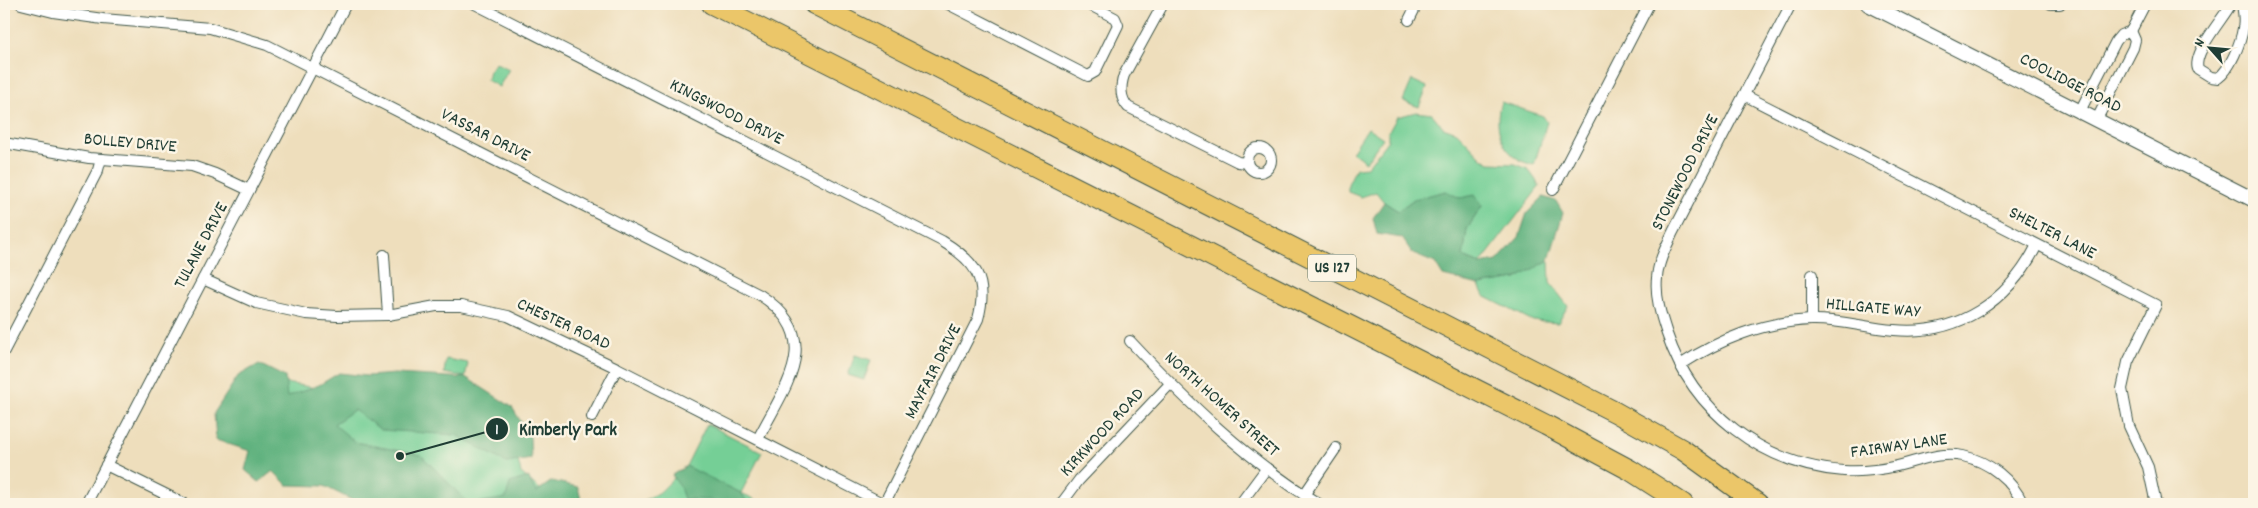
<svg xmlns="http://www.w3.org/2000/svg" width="2258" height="508" font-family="Dekko,sans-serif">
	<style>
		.green { fill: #75cf96; stroke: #4a8665 }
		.forest { fill: #60b27f; stroke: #40785a }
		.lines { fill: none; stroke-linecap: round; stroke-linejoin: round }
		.minor-casing { stroke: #3e5548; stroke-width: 12 }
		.tertiary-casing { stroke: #3e5548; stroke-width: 16 }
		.motorway-casing { stroke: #3e5548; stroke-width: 22 }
		.minor { stroke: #fff; stroke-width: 10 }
		.tertiary { stroke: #fff; stroke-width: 14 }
		.motorway { stroke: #ebc669; stroke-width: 20 }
		.labels { text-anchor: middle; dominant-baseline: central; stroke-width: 5; stroke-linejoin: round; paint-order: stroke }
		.shield { fill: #fcf5e5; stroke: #617469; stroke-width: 1 }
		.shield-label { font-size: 16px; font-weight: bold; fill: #1f3d34 }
		.street-label { font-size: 18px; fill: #1f3d34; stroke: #fcf5e5 }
		.leader { fill: none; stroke: #1f3d34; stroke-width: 2 }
		.callout-dot { fill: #1f3d34; stroke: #fcf5e5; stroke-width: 2 }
		.mark-label { font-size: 15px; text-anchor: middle; font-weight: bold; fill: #fff }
		.callout-label { font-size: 19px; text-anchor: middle; font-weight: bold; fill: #1f3d34; stroke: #fcf5e5; stroke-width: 5; stroke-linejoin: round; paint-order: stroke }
	</style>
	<rect width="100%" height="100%" fill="#fcf5e5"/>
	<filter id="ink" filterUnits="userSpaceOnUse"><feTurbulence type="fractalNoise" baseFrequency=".02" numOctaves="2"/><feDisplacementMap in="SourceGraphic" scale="10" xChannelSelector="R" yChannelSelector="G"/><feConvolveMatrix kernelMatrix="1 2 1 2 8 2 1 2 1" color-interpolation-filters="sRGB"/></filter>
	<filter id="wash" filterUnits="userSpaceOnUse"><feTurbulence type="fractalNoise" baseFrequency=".0096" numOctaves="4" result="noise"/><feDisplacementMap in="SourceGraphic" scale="20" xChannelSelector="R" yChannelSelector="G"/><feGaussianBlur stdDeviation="1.12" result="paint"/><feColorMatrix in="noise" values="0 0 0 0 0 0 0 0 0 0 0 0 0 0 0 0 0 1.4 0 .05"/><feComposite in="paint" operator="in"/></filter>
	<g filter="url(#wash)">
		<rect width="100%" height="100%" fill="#eedebc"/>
		<g class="green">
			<path d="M 496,63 L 509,69 L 499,87 L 487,80 L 489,70 Z"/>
			<path d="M 1412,80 L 1427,87 L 1419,107 L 1403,101 Z"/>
			<path d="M 1501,102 L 1543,116 L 1547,122 L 1534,165 C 1503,159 1492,129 1501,102 Z"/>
			<path d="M 1416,112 L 1432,114 L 1443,127 L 1457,132 L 1483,159 L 1490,163 L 1515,164 L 1528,169 L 1540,186 L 1480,264 L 1463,257 L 1467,229 L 1482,206 L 1460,198 L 1414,199 L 1398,211 L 1384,202 L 1376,192 L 1361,197 L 1348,192 L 1348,184 L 1356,168 L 1367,167 L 1388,140 L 1388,133 L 1397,117 Z"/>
			<path d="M 1368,128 L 1383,138 L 1366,162 L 1352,152 Z"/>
			<path d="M 1549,260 L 1550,283 L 1568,306 L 1558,323 L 1533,321 L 1484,296 L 1479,285 L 1516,279 Z"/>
			<path d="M 855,355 L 871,360 L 864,380 L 848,375 Z"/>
			<path d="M 446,359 L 468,363 L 465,377 L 444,373 Z"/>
			<path d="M 244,377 L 337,391 L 513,440 L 521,473 L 548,496 L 587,504 L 375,504 Z"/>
			<path d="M 707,424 L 762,452 L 741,493 L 761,502 L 760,504 L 638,504 L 661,491 L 686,466 Z"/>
		</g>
		<g class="forest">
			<path d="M 1446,191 L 1460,198 L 1475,195 L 1482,206 L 1467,229 L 1463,257 L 1480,264 L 1497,261 L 1519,237 L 1527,213 L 1543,197 L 1556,201 L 1563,213 L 1549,260 L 1516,279 L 1479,285 L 1443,276 L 1435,263 L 1413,254 L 1402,238 L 1377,234 L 1373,218 L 1384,202 L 1398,211 L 1414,199 Z"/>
			<path d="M 259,364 L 285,377 L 287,397 L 319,385 L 339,373 L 367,376 L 395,374 L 467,378 L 512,407 L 530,437 L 531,459 L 507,463 L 456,435 L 381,430 L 354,410 L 334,424 L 355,442 L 421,455 L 469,504 L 360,504 L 324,486 L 287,485 L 273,471 L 259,482 L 245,470 L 250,451 L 216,440 L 214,413 L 238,376 Z"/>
			<path d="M 686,466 L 741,493 L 749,504 L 717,504 L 711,500 L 684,499 L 680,487 L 672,475 Z"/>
			<path d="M 528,477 L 536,492 L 552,481 L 578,487 L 582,504 L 471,504 L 506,498 L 510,483 Z"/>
		</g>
	</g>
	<g filter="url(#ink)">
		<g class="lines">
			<defs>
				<g id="minor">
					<path d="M 21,4 L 53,12 L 103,19 L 210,28 L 267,45 L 760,295 C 827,338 784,387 758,439"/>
					<path d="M 475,4 L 942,241 C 975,261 989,279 978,319 L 884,504"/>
					<path d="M 948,4 L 1088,76 L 1095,72 L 1118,25 L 1115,18 L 1088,4"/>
					<path d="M 1163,4 L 1124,75 C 1120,87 1120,98 1128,107 L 1238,162 L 1247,163"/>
					<path d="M 1791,4 L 1673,232 C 1666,247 1658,262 1657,278 C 1655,297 1661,316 1667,334 C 1693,412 1763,465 1844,471 C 1861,472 1880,470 1897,466 C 1919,461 1940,451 1963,456 C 1990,462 2012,480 2023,504"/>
					<path d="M 2051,4 L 2060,4"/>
					<path d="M 2231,4 C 2223,19 2192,53 2198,69 L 2211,77 L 2218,78 C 2230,70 2241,42 2243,28 C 2245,20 2243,11 2242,4"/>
					<path d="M 1409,20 L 1417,4"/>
					<path d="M 2131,31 L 2145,4"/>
					<path d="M 1744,95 L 2156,305 L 2128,362 L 2122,389 L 2129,426 L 2148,467 L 2156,504"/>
					<path d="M 2080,111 L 2116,41 L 2121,35 L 2131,31 L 2135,40 L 2133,48 L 2097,119"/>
					<path d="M 4,143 L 89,158 L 192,166 L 215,174 L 249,190"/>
					<circle cx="1259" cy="160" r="12"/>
					<path d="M 1553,190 L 1649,4"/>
					<path d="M 384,255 L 388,315"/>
					<path d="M 1812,275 L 1812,320"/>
					<path d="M 203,279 L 256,303 L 306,314 L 337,316 L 388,315 L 436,306 L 461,306 L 508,316 L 617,368 L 884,504"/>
					<path d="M 1130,341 C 1188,403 1247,460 1319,504"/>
					<path d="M 4,351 L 98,170 L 101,159"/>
					<path d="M 1680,365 C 1721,339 1762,322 1811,320 C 1839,319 1866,328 1894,330 C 1958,336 2009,301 2037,245"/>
					<path d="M 592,417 L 617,368"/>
					<path d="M 106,465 L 185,504"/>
					<path d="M 1304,495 L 1336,448"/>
					<path d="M 86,504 L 346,4"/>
					<path d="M 1061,504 L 1079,480 L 1170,384"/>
					<path d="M 1240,504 L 1266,469"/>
				</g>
				<path id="tertiary" d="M 1868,4 L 2254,200"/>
				<g id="motorway">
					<path d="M 712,4 L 1546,425 L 1630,470 L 1683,504"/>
					<path d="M 814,4 L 1615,412 L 1683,450 L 1758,504"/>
				</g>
			</defs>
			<use href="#minor" class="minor-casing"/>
			<use href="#tertiary" class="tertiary-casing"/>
			<use href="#motorway" class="motorway-casing"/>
			<use href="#minor" class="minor"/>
			<use href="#tertiary" class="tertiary"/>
			<use href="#motorway" class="motorway"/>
		</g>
	</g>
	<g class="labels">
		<rect class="shield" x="1308" y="254.5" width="48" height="27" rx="4"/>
		<g class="shield-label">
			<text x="1332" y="268">US 127</text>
		</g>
		<g class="street-label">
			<text transform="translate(2070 84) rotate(27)">COOLIDGE ROAD</text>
			<text transform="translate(726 113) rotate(27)">KINGSWOOD DRIVE</text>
			<text transform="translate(485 136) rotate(27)">VASSAR DRIVE</text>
			<text transform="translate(130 144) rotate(5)">BOLLEY DRIVE</text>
			<text transform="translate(1686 173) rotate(-63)">STONEWOOD DRIVE</text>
			<text transform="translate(2052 234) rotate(27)">SHELTER LANE</text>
			<text transform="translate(202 246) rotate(-62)">TULANE DRIVE</text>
			<text transform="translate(1873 309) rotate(5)">HILLGATE WAY</text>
			<text transform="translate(563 325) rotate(25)">CHESTER ROAD</text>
			<text transform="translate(934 372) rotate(-63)">MAYFAIR DRIVE</text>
			<text transform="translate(1221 405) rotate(42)">NORTH HOMER STREET</text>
			<text transform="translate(1103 433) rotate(-47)">KIRKWOOD ROAD</text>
			<text transform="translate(1899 447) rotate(-8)">FAIRWAY LANE</text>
		</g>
	</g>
	<path class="leader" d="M400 456L497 429"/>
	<g class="callout-dot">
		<circle cx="400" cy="456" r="5"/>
		<circle cx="497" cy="429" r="12"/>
	</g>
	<g class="mark-label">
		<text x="497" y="434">1</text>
	</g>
	<g class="callout-label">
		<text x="568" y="435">Kimberly Park</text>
	</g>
	<rect width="2258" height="508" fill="none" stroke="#fcf5e5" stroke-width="20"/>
	<g transform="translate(2210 48) rotate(297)" stroke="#fcf5e5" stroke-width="4" paint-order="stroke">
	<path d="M0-4L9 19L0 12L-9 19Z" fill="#1f3d34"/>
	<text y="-8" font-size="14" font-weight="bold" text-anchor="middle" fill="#1f3d34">N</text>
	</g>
</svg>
